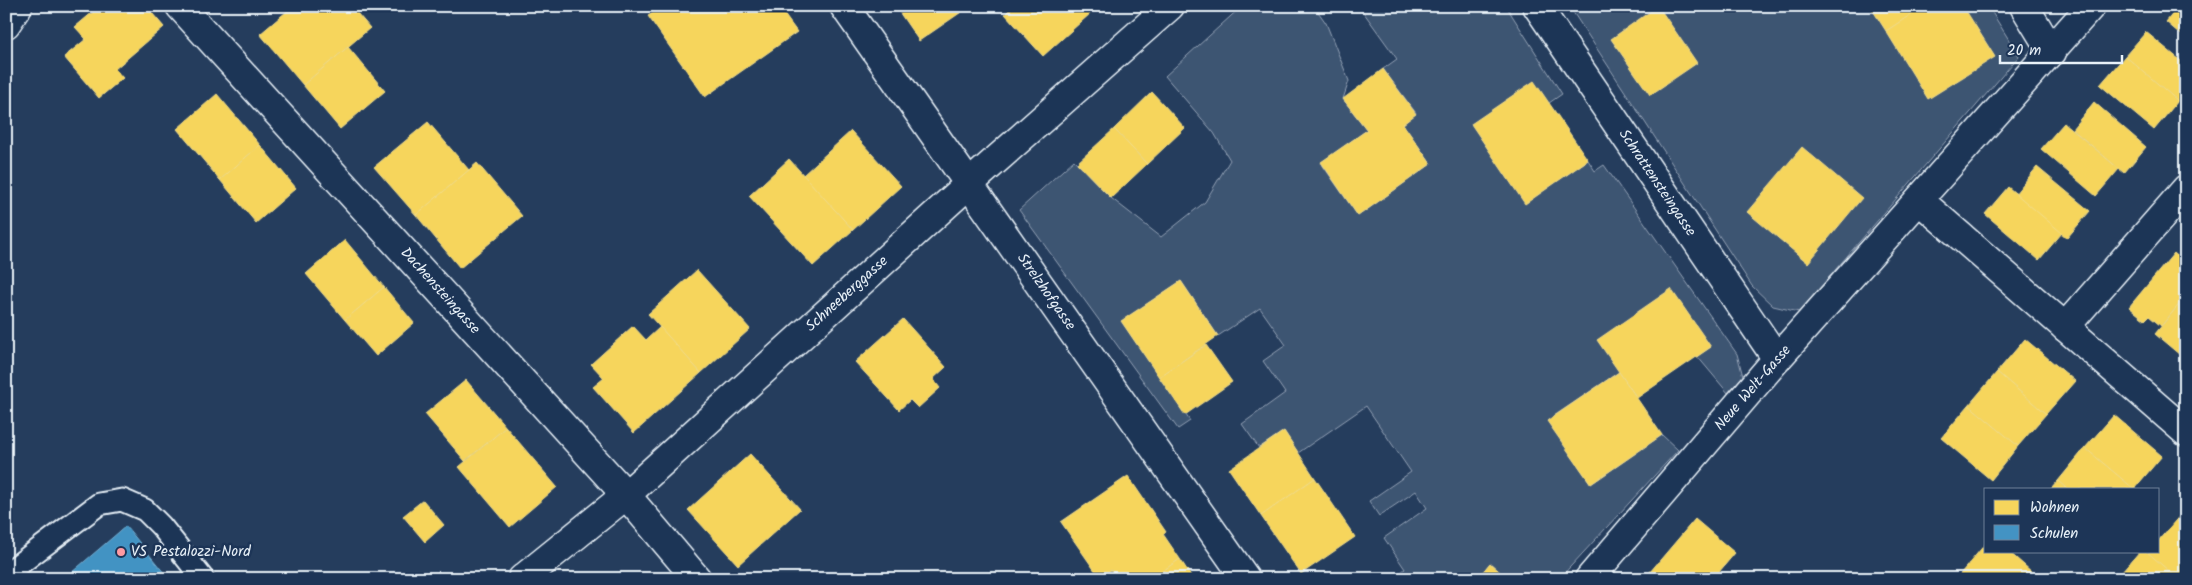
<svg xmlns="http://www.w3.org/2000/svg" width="2192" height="585" font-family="Kalam,sans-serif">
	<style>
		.green { fill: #3e5472; stroke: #93a2b5 }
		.homes { fill: #f6d55c; stroke: #f2dd8b }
		.schools { fill: #4393c3; stroke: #74afd3 }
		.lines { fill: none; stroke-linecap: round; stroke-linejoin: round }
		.service-casing { stroke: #e8f1f8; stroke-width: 25 }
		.minor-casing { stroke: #e8f1f8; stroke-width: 31 }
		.service { stroke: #1d3557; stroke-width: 21 }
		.minor { stroke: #1d3557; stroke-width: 28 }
		.poi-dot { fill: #ff9aa2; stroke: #1d3557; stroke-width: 2 }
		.labels { text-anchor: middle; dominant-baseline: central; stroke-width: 5; stroke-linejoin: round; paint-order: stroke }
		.street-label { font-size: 15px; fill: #e8f1f8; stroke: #1d3557 }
		.poi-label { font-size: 15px; fill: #e8f1f8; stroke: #1d3557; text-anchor: start }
	</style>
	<rect width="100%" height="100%" fill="#253d5d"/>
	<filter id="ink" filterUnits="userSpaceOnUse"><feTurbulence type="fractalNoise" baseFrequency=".02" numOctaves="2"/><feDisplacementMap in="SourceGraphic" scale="10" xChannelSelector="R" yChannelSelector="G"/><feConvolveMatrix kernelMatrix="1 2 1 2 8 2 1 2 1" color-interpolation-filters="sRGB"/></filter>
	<g filter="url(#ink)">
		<g class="green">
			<path d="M 1242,6 L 1314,6 L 1326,23 L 1349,81 L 1343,99 L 1367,130 L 1321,163 L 1358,216 L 1431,164 L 1403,124 L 1416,113 L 1383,69 L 1397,59 L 1359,6 L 1506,6 L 1562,94 L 1549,103 L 1525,203 L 1588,160 L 1595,171 L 1604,165 L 1737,354 L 1743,376 L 1728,393 L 1697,356 L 1711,347 L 1619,372 L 1548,420 L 1591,484 L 1662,435 L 1678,450 L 1559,579 L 1508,579 L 1490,563 L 1477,579 L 1391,579 L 1405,569 L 1384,538 L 1427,508 L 1416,491 L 1379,516 L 1369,501 L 1411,472 L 1366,406 L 1298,453 L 1284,431 L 1259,448 L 1242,424 L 1285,393 L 1263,361 L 1286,345 L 1260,308 L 1218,336 L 1181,281 L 1122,321 L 1190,421 L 1178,429 L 1019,210 L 1074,160 L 1111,198 L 1161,237 L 1205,202 L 1230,160 L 1214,133 L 1165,76 Z"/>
			<path d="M 1569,6 L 1988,6 L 2019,56 L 1799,312 L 1773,306 L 1752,286 Z"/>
		</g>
		<g class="homes">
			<path d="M 100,6 L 146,6 L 164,27 L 115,69 L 123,78 L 99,98 L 64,57 L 86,39 L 75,27 Z"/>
			<path d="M 293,6 L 351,6 L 370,28 L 303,85 L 260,34 Z"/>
			<path d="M 663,6 L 778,6 L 797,32 L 705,97 L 648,16 Z"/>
			<path d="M 895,6 L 970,6 L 919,41 Z"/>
			<path d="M 1013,6 L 1086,6 L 1091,13 L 1043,56 L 1005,14 Z"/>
			<path d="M 1086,6 L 1098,6 L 1091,13 Z"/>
			<path d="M 1658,6 L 1697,63 L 1650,95 L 1611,39 Z"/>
			<path d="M 1870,6 L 1924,6 L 1886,31 Z"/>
			<path d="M 1924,6 L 1963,6 L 1995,57 L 1928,99 L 1886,31 Z"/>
			<path d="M 2179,6 L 2186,6 L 2186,39 L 2166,22 Z"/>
			<path d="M 2146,32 L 2186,65 L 2186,92 L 2178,101 L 2125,56 Z"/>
			<path d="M 348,47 L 385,91 L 340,129 L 303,85 Z"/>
			<path d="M 2125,56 L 2178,101 L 2154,130 L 2100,85 Z"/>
			<path d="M 1383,69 L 1416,114 L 1403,124 L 1431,164 L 1358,216 L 1321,162 L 1367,130 L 1343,99 Z"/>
			<path d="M 1534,81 L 1588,160 L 1525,204 L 1471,124 Z"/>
			<path d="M 1152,92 L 1185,128 L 1147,164 L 1114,129 Z"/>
			<path d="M 217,94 L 260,145 L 220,180 L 177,129 Z"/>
			<path d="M 2094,102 L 2146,147 L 2124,173 L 2072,129 Z"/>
			<path d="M 428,122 L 469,170 L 416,215 L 374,167 Z"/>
			<path d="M 2064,123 L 2119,169 L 2096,196 L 2041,149 Z"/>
			<path d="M 1114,129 L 1147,164 L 1111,198 L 1077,163 Z"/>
			<path d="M 851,131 L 901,186 L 853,230 L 803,175 Z"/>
			<path d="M 260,145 L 296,188 L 256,223 L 220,180 Z"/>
			<path d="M 1802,147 L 1862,198 L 1808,263 L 1747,212 Z"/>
			<path d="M 789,159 L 853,230 L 813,266 L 749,196 Z"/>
			<path d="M 477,163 L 522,216 L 460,268 L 416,215 Z"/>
			<path d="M 2037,167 L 2090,211 L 2067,238 L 2015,194 Z"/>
			<path d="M 2008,187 L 2062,233 L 2039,260 L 1985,214 Z"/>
			<path d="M 345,240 L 384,287 L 345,320 L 306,274 Z"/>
			<path d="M 2174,253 L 2186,264 L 2186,296 L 2161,326 L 2149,316 L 2145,320 L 2129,307 Z"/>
			<path d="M 697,270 L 750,329 L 701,373 L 648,314 Z"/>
			<path d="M 1181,281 L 1218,336 L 1159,377 L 1121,321 Z"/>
			<path d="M 384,287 L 414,323 L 376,356 L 345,320 Z"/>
			<path d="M 1671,289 L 1711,347 L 1637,398 L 1597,340 Z"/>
			<path d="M 2186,296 L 2186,349 L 2180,355 L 2155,334 Z"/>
			<path d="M 903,319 L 946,367 L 933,379 L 940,388 L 918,408 L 910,400 L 899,410 L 855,362 Z"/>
			<path d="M 633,326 L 646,340 L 660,327 L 701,373 L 634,433 L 593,387 L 604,378 L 591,364 Z"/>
			<path d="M 2025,339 L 2075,381 L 2046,414 L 1997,372 Z"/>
			<path d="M 1206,345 L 1232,382 L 1185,415 L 1159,377 Z"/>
			<path d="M 1619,372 L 1662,435 L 1591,484 L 1547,421 Z"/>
			<path d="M 1997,372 L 2046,414 L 2018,446 L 1969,405 Z"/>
			<path d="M 466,380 L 506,427 L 465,461 L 425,414 Z"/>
			<path d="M 1969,405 L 2018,446 L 1991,480 L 1941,438 Z"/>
			<path d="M 2114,415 L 2162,456 L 2134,489 L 2085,448 Z"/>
			<path d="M 506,427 L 557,487 L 510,527 L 459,467 Z"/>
			<path d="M 1284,431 L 1315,478 L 1261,516 L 1229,469 Z"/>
			<path d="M 2085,448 L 2134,489 L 2067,489 L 2058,481 Z"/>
			<path d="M 750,454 L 800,509 L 738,565 L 688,510 Z"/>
			<path d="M 1128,476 L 1166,532 L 1163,534 L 1180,559 L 1151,579 L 1117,579 L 1111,570 L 1100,578 L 1061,522 Z"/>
			<path d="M 1315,478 L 1355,537 L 1301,574 L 1261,516 Z"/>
			<path d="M 2058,481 L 2067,489 L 2051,489 Z"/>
			<path d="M 423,500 L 444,525 L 425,542 L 403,516 Z"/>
			<path d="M 2186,509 L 2186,529 L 2176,520 Z"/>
			<path d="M 1695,519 L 1735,553 L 1713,579 L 1644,579 Z"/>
			<path d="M 2176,520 L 2186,529 L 2186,579 L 2178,579 L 2148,553 L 2149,551 L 2158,551 L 2158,541 Z"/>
			<path d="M 1986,543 L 1986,551 L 2008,551 L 2040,579 L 1956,579 Z"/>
			<path d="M 2140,551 L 2146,551 L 2178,579 L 2116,579 Z"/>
			<path d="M 1180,559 L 1193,579 L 1151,579 Z"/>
			<path d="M 1490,563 L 1508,579 L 1477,579 Z"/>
		</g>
		<path class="schools" d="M 126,526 L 169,579 L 64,579 Z"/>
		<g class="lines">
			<defs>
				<path id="service" d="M 6,574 L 99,504 L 122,500 L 145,510 L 161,526 L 203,579"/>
				<g id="minor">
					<path d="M 180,6 L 626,495 L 697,579"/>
					<path d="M 844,6 L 1246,579"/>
					<path d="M 1537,6 L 1777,359"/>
					<path d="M 2024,6 L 2052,52"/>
					<path d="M 6,24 L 18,6"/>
					<path d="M 1919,200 L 2186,432"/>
					<path d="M 2065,327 L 2186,189"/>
					<path d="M 522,579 L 626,495 L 970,183 L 1170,6"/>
					<path d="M 1589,579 L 1777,359 L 2091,6"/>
				</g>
			</defs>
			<use href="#service" class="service-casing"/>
			<use href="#minor" class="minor-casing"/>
			<use href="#service" class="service"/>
			<use href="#minor" class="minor"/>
		</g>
	</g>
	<circle class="poi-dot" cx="121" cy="552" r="5"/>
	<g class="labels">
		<g class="street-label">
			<text transform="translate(1657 183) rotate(56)">Schrattensteingasse</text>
			<text transform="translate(440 291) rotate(48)">Dachensteingasse</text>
			<text transform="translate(1046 292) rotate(55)">Strelzhofgasse</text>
			<text transform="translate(847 294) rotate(-42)">Schneeberggasse</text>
			<text transform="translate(1753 388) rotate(-49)">Neue Welt-Gasse</text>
		</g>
		<g class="poi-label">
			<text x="131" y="552">VS Pestalozzi-Nord</text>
		</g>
	</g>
	<rect width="2192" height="585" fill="none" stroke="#1d3557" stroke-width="25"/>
	<rect x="12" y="12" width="2167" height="560" fill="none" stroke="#e8f1f8" stroke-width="2" filter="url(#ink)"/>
	<rect x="1984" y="488" width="175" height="65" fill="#1d3557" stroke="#6e8097"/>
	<rect x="1994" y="500" width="25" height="15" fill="#f6d55c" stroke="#6e8097"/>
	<text x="2030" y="512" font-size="15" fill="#e8f1f8">Wohnen</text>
	<rect x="1994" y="525" width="25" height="15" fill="#4393c3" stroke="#6e8097"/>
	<text x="2030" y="538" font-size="15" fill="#e8f1f8">Schulen</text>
	<path d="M2000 55v8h122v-8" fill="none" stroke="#e8f1f8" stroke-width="2.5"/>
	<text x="2007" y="55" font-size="15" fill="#e8f1f8" stroke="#1d3557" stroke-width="4" paint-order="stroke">20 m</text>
</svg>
